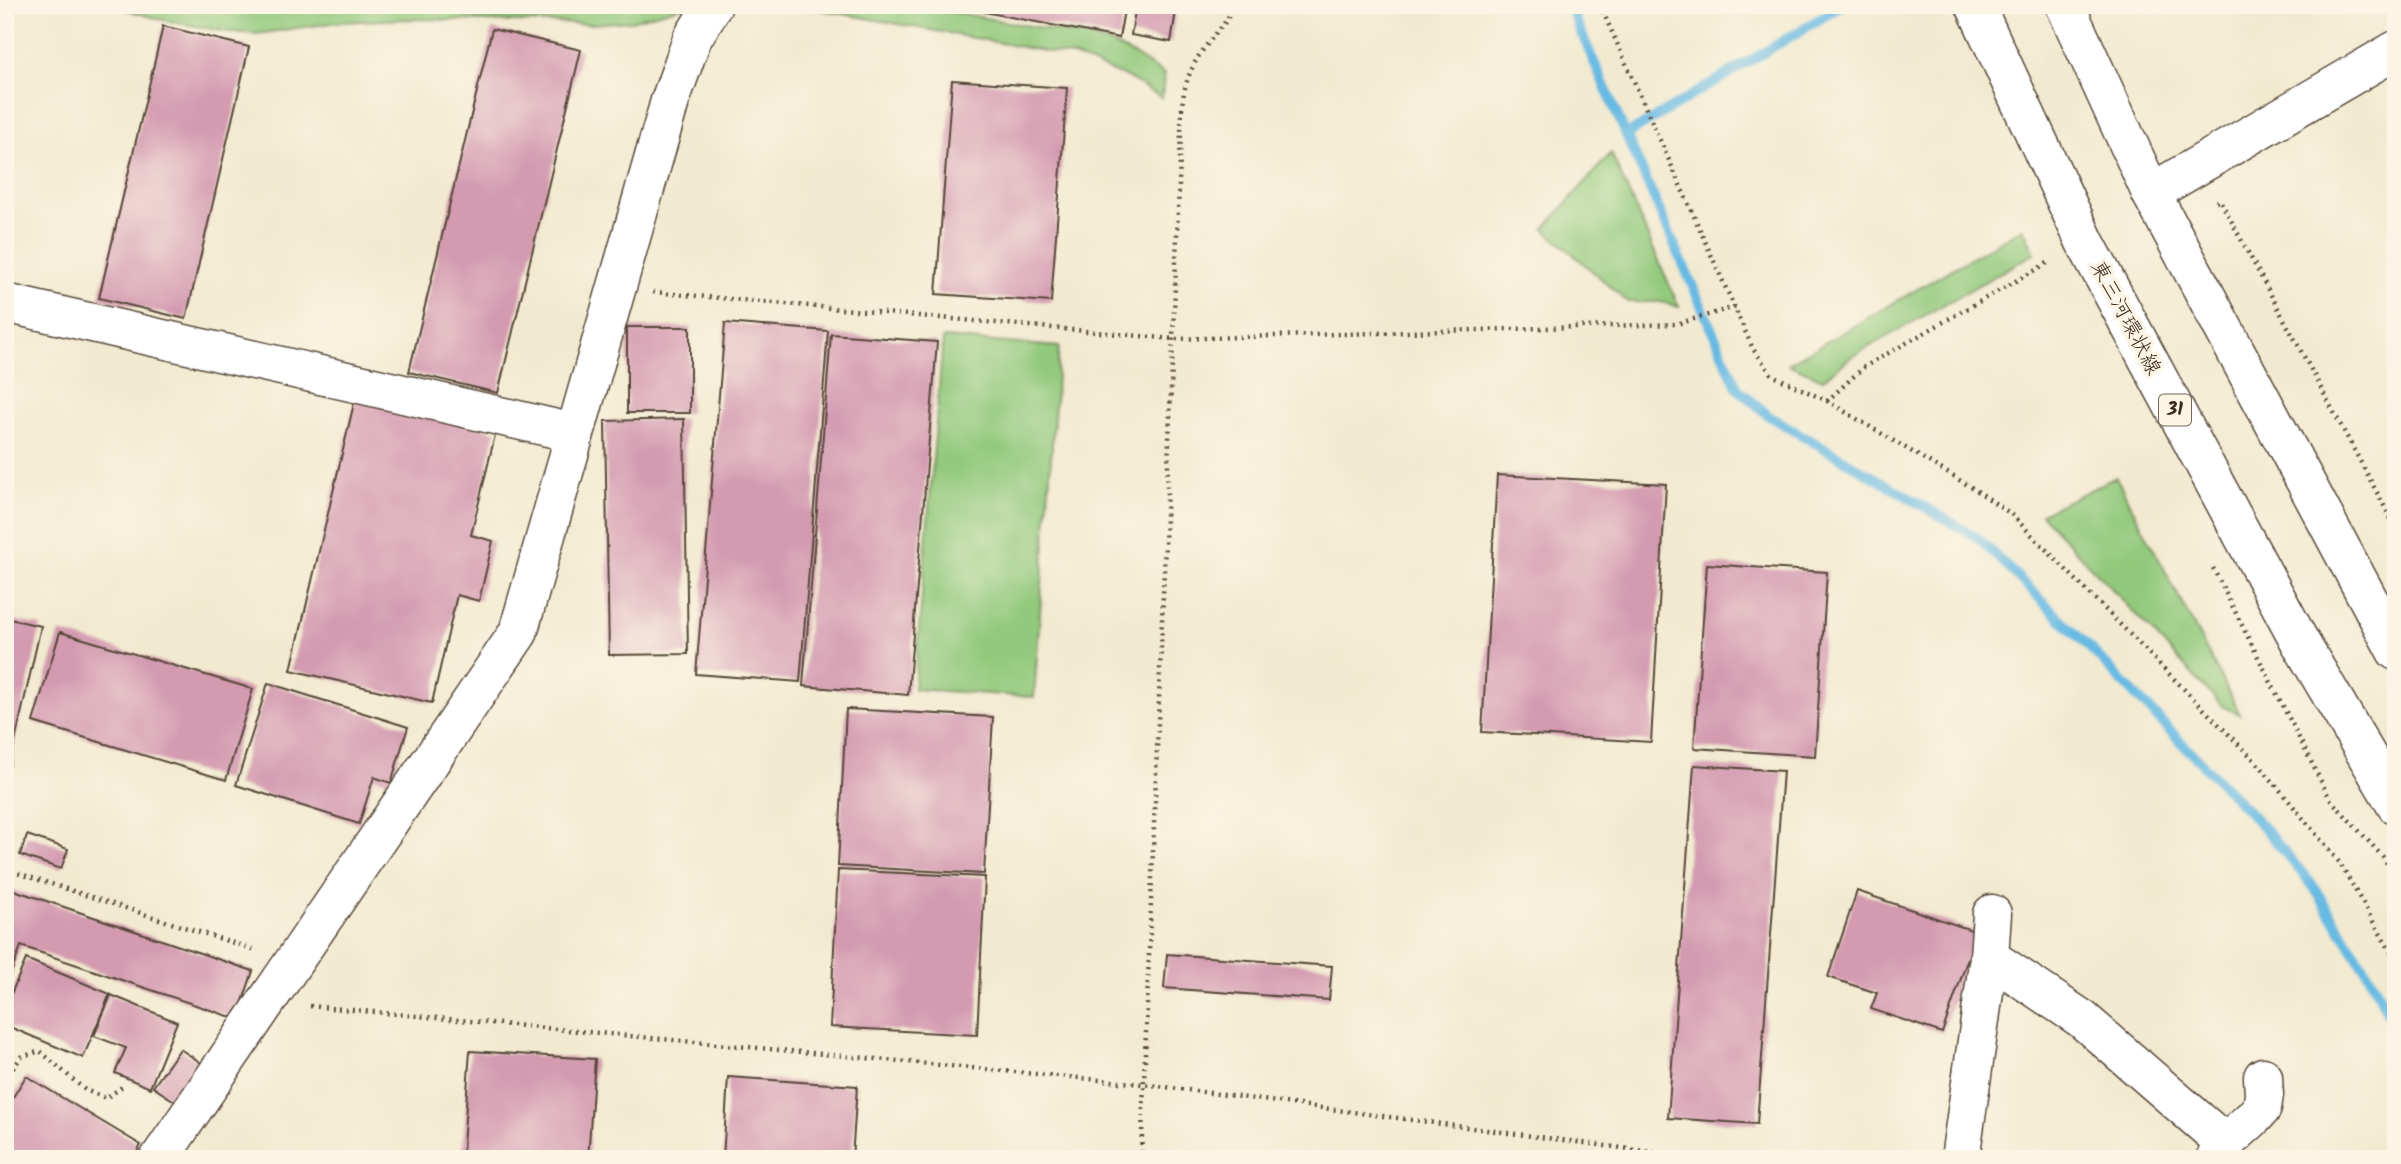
<svg xmlns="http://www.w3.org/2000/svg" width="2401" height="1164" font-family="Kalam,'Klee One',sans-serif">
	<style>
		.green { fill: #92c97c; stroke: #667a4d; stroke-width: 2 }
		.lines { fill: none; stroke-linecap: round; stroke-linejoin: round }
		.stream { stroke: #67bae3; stroke-width: 10 }
		.building { fill: #d39ab0 }
		.minor-casing { stroke: #564739; stroke-width: 41 }
		.major-casing { stroke: #564739; stroke-width: 41 }
		.path { stroke: #564739; stroke-width: 4.5; stroke-dasharray: 2 5; stroke-linecap: butt }
		.minor { stroke: #fff; stroke-width: 38 }
		.major { stroke: #fff; stroke-width: 38 }
		.labels { text-anchor: middle; dominant-baseline: central; stroke-width: 7; stroke-linejoin: round; paint-order: stroke }
		.shield { fill: #fcf5e5; stroke: #75675a; stroke-width: 2 }
		.shield-label { font-size: 19px; font-weight: bold; fill: #3b2a1e }
		.street-label { font-size: 21px; fill: #3b2a1e; stroke: #fcf5e5 }
	</style>
	<rect width="100%" height="100%" fill="#fcf5e5"/>
	<filter id="ink" filterUnits="userSpaceOnUse"><feTurbulence type="fractalNoise" baseFrequency=".0143" numOctaves="2"/><feDisplacementMap in="SourceGraphic" scale="14" xChannelSelector="R" yChannelSelector="G"/><feConvolveMatrix kernelMatrix="1 2 1 2 8 2 1 2 1" color-interpolation-filters="sRGB"/></filter>
	<filter id="wash" filterUnits="userSpaceOnUse"><feTurbulence type="fractalNoise" baseFrequency=".00686" numOctaves="4" result="noise"/><feDisplacementMap in="SourceGraphic" scale="28" xChannelSelector="R" yChannelSelector="G"/><feGaussianBlur stdDeviation="1.57" result="paint"/><feColorMatrix in="noise" values="0 0 0 0 0 0 0 0 0 0 0 0 0 0 0 0 0 1.4 0 .05"/><feComposite in="paint" operator="in"/></filter>
	<g filter="url(#wash)">
		<rect width="100%" height="100%" fill="#f2ead0"/>
		<g class="green">
			<path d="M 111,5 L 687,5 L 631,21 L 592,24 L 411,19 L 339,22 L 257,34 L 228,32 L 158,19 Z"/>
			<path d="M 811,5 L 915,5 L 1080,35 L 1109,43 L 1134,55 L 1164,74 L 1162,98 L 1128,78 L 1076,57 L 811,8 Z"/>
			<path d="M 1611,153 L 1679,307 L 1661,302 L 1628,302 L 1544,229 Z"/>
			<path d="M 2023,228 L 2035,253 L 1851,357 L 1823,379 L 1788,364 Z"/>
			<path d="M 943,338 L 1059,347 L 1034,697 L 914,689 Z"/>
			<path d="M 2116,477 L 2240,714 L 2223,707 L 2041,514 Z"/>
		</g>
		<g class="lines">
			<g class="stream">
				<path d="M 1569,5 L 1738,389 L 1769,416 L 1978,538 L 2085,643 L 2266,830 L 2313,886 L 2371,978 L 2396,1031"/>
				<path d="M 1626,135 L 1843,5"/>
			</g>
		</g>
		<g id="blocks">
			<g class="building">
				<path d="M 948,5 L 1125,5 L 1119,38 Z"/>
				<path d="M 1136,5 L 1177,5 L 1171,42 L 1131,35 Z"/>
				<path d="M 163,26 L 249,47 L 186,319 L 99,298 Z"/>
				<path d="M 492,29 L 581,50 L 498,393 L 409,372 Z"/>
				<path d="M 952,80 L 1067,88 L 1051,302 L 936,294 Z"/>
				<path d="M 725,323 L 828,331 L 800,682 L 696,674 Z"/>
				<rect x="627" y="327" width="63" height="86"/>
				<path d="M 831,334 L 937,342 L 908,695 L 803,686 Z"/>
				<path d="M 355,399 L 496,431 L 471,535 L 493,541 L 479,601 L 457,595 L 432,703 L 291,670 Z"/>
				<path d="M 684,419 L 688,654 L 609,655 L 605,421 Z"/>
				<path d="M 1497,475 L 1666,484 L 1651,742 L 1482,732 Z"/>
				<path d="M 1707,564 L 1827,572 L 1815,756 L 1694,748 Z"/>
				<path d="M 5,618 L 41,626 L 6,781 L 5,781 Z"/>
				<path d="M 60,632 L 253,689 L 226,780 L 33,722 Z"/>
				<path d="M 268,683 L 408,727 L 391,783 L 374,777 L 359,824 L 236,785 Z"/>
				<path d="M 846,709 L 993,717 L 984,874 L 838,866 Z"/>
				<path d="M 1694,765 L 1783,771 L 1757,1124 L 1668,1118 Z"/>
				<path d="M 27,835 L 68,849 L 61,869 L 20,855 Z"/>
				<path d="M 838,870 L 985,877 L 977,1035 L 830,1027 Z"/>
				<path d="M 5,887 L 253,971 L 237,1019 L 21,946 L 5,990 Z"/>
				<path d="M 1857,891 L 1977,932 L 1942,1033 L 1871,1009 L 1877,993 L 1828,977 Z"/>
				<path d="M 1167,954 L 1332,966 L 1329,1000 L 1164,988 Z"/>
				<path d="M 26,959 L 110,994 L 83,1058 L 5,1025 L 5,1008 Z"/>
				<path d="M 111,995 L 177,1022 L 150,1088 L 115,1073 L 126,1048 L 94,1036 Z"/>
				<path d="M 180,1049 L 206,1066 L 179,1104 L 153,1087 Z"/>
				<path d="M 470,1051 L 595,1059 L 588,1159 L 462,1159 Z"/>
				<path d="M 26,1076 L 141,1145 L 133,1159 L 13,1159 L 5,1154 L 5,1110 Z"/>
				<path d="M 728,1077 L 857,1086 L 852,1159 L 723,1159 Z"/>
			</g>
		</g>
	</g>
	<g filter="url(#ink)">
		<use href="#blocks" fill-opacity="0" stroke="#564739" stroke-width="2"/>
		<g class="lines">
			<defs>
				<g id="minor">
					<path d="M 2151,193 L 2396,50"/>
					<path d="M 5,303 L 574,433"/>
					<path d="M 1989,957 L 2082,1019 L 2225,1143"/>
					<path d="M 159,1159 L 518,633 L 670,101 L 692,39 L 713,5"/>
					<path d="M 1960,1159 L 1989,957 L 1992,914"/>
					<path d="M 2215,1159 L 2225,1143 L 2253,1118 L 2262,1108 L 2264,1095 L 2263,1077"/>
				</g>
				<g id="major">
					<path d="M 1975,5 L 2085,242 L 2300,642 L 2396,805"/>
					<path d="M 2065,5 L 2151,193 L 2396,651"/>
				</g>
			</defs>
			<use href="#minor" class="minor-casing"/>
			<use href="#major" class="major-casing"/>
			<g class="path">
				<path d="M 1600,5 L 1753,349 L 1772,375 L 1827,401 L 1976,490 L 2011,514 L 2261,767 L 2339,862 L 2396,961"/>
				<path d="M 2216,202 L 2220,200 L 2396,528"/>
				<path d="M 653,292 L 1174,339 L 1677,324 L 1735,307"/>
				<path d="M 1827,401 L 1864,367 L 2051,261"/>
				<path d="M 2213,568 L 2330,799 L 2383,857 L 2396,878"/>
				<path d="M 5,869 L 255,950"/>
				<path d="M 310,1006 L 1143,1084 L 1704,1159"/>
				<path d="M 5,1080 L 21,1057 L 40,1051 L 85,1090 L 106,1098 L 122,1087"/>
				<path d="M 1141,1159 L 1182,107 C 1184,84 1191,65 1206,46 C 1216,32 1228,23 1233,5"/>
			</g>
			<use href="#minor" class="minor"/>
			<use href="#major" class="major"/>
		</g>
	</g>
	<g class="labels">
		<rect class="shield" x="2159" y="394.5" width="32" height="31" rx="5"/>
		<g class="shield-label">
			<text x="2175" y="410">31</text>
		</g>
		<g class="street-label">
			<text transform="translate(2125 318) rotate(62)">東三河環状線</text>
		</g>
	</g>
	<rect width="2401" height="1164" fill="none" stroke="#fcf5e5" stroke-width="28"/>
</svg>
